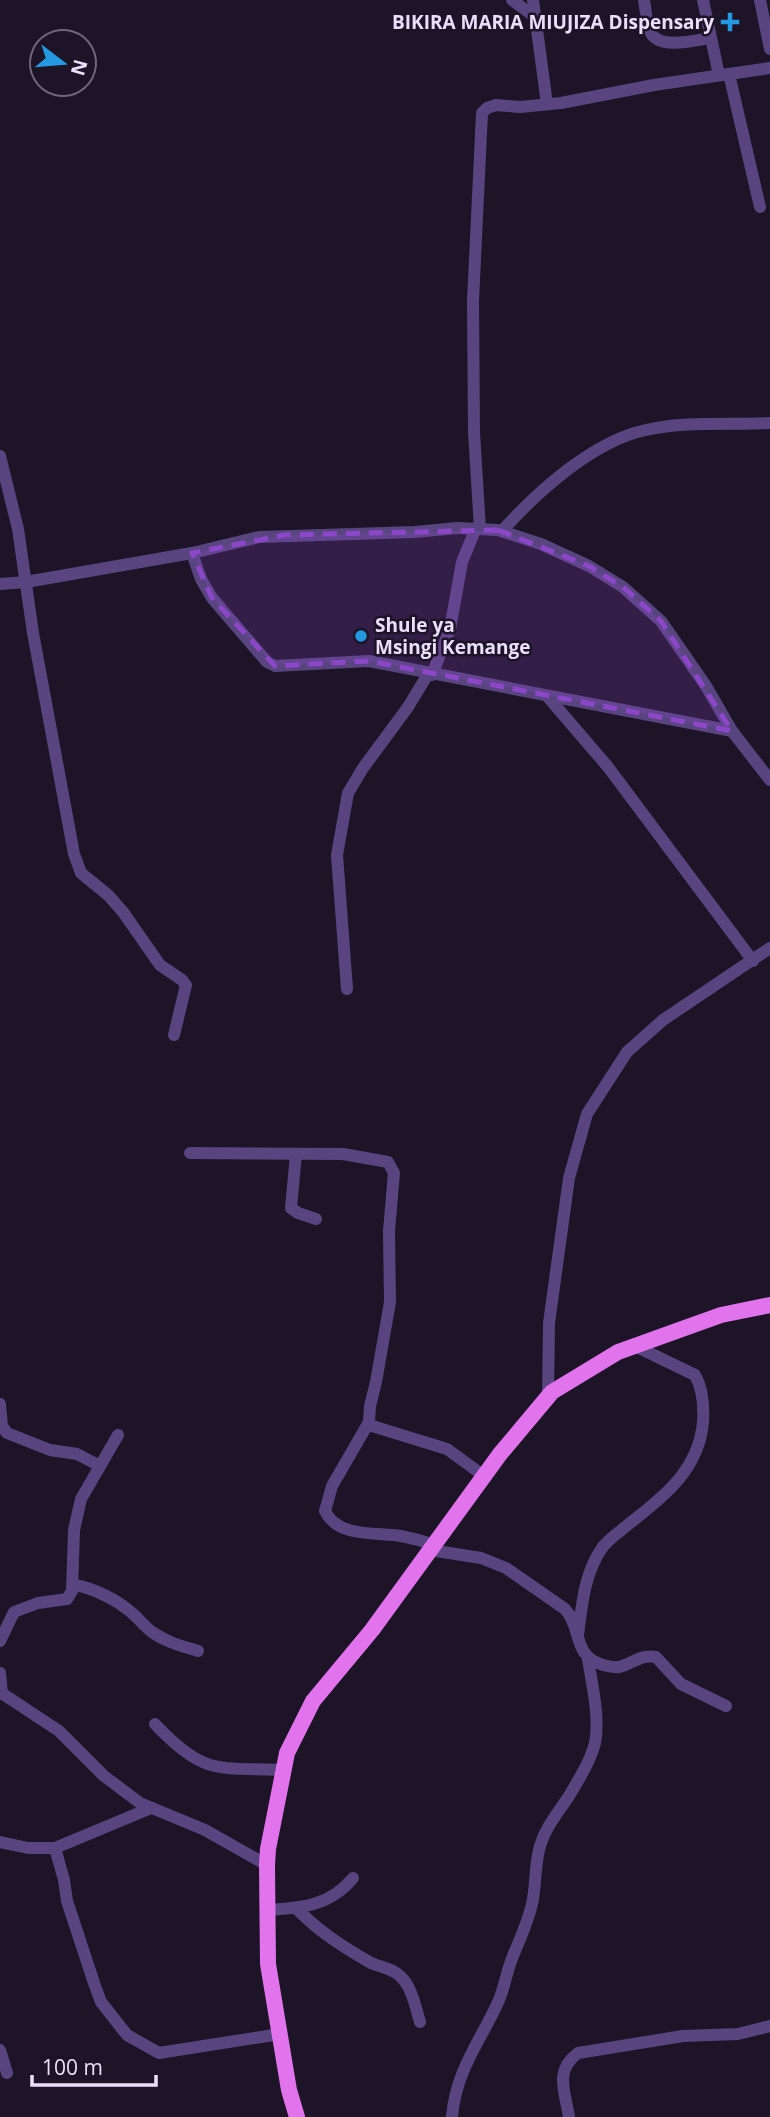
<svg xmlns="http://www.w3.org/2000/svg" width="770" height="2117" font-family="'Open Sans',sans-serif">
	<style>
		.lines { fill: none; stroke-linecap: round; stroke-linejoin: round }
		.minor { stroke: #584580; stroke-width: 12 }
		.major { stroke: #e174ec; stroke-width: 16 }
		.marked { fill: #8c47c8; fill-opacity: 0.2; stroke: #8c47c8; stroke-width: 5; stroke-dasharray: 14 9; stroke-linejoin: round }
		.poi-dot { fill: #2499e1; stroke: #1d1427; stroke-width: 2.5 }
		.labels { text-anchor: middle; dominant-baseline: central; stroke-width: 5; stroke-linejoin: round; paint-order: stroke }
		.poi-label { font-size: 19px; font-weight: bold; fill: #eadffb; stroke: #1d1427; text-anchor: end }
	</style>
	<rect width="100%" height="100%" fill="#1d1427"/>
	<g class="lines">
		<g class="minor">
			<path d="M 512,0 L 535,17"/>
			<path d="M 533,0 L 547,104"/>
			<path d="M 644,0 C 646,10 646,24 651,33 C 659,50 696,40 710,38"/>
			<path d="M 703,0 L 719,75"/>
			<path d="M 760,0 L 770,49"/>
			<path d="M 729,74 L 760,207"/>
			<path d="M 0,456 L 18,529 L 33,633 L 74,854 L 81,873 L 108,895 L 123,912 L 160,965 L 182,980 L 186,985 L 174,1035"/>
			<path d="M 480,529 L 474,432 L 473,301 L 482,113 L 487,108 L 496,105 L 520,107 L 561,103 L 654,85 L 770,68"/>
			<path d="M 502,531 C 537,492 593,441 646,430 C 686,421 729,425 770,423"/>
			<path d="M 192,553 L 201,579 L 212,598 L 267,662 L 275,666 L 369,661 L 732,731"/>
			<path d="M 0,584 L 26,582 L 192,553 L 259,537 L 415,532 L 457,528 L 498,530 L 541,544 L 589,566 L 623,587 L 661,621 L 706,686 L 732,731 L 770,780"/>
			<path d="M 432,675 L 450,629 L 462,562 L 476,528"/>
			<path d="M 548,697 L 608,767 L 753,961"/>
			<path d="M 347,989 L 337,855 L 348,793 L 363,768 L 408,707 L 428,674"/>
			<path d="M 190,1153 L 343,1154 L 388,1162 L 394,1173 L 389,1231 L 390,1302 L 376,1382 L 370,1406 L 369,1422 L 372,1426 L 447,1449 L 484,1476"/>
			<path d="M 296,1154 L 291,1208 L 298,1213 L 316,1219"/>
			<path d="M 548,1397 L 549,1323 L 569,1178 L 587,1114 L 627,1052 L 663,1020 L 770,948"/>
			<path d="M 0,1404 L 2,1426 L 7,1433 L 50,1450 L 77,1454 L 100,1466"/>
			<path d="M 369,1422 L 332,1486 L 325,1511 C 338,1538 376,1532 401,1536 C 412,1538 423,1541 434,1545"/>
			<path d="M 430,1550 L 481,1558 L 506,1568 L 565,1609 C 583,1629 572,1656 603,1665 C 608,1666 614,1668 619,1667 C 633,1664 640,1654 656,1657 L 681,1684 L 726,1706"/>
			<path d="M 74,1585 C 94,1588 117,1600 132,1613 C 139,1619 145,1627 152,1632 C 166,1642 182,1646 198,1651"/>
			<path d="M 578,1635 C 582,1605 584,1574 602,1548 C 609,1538 621,1531 630,1523 C 665,1496 699,1469 703,1422 C 704,1406 703,1389 695,1375 L 635,1346"/>
			<path d="M 0,1641 L 14,1612 L 38,1603 L 67,1599 L 72,1591 L 74,1530 L 81,1499 L 118,1435"/>
			<path d="M 0,1673 L 2,1694"/>
			<path d="M 0,1692 L 59,1731 L 104,1776 L 140,1803 L 205,1830 L 267,1865"/>
			<path d="M 155,1724 C 205,1777 218,1767 285,1770"/>
			<path d="M 0,1842 L 28,1848 L 55,1848 L 151,1808"/>
			<path d="M 55,1848 L 64,1880 L 67,1901 L 94,1983 L 101,2002 L 127,2035 L 159,2053 L 280,2034"/>
			<path d="M 296,1908 C 318,1931 343,1947 371,1963 C 380,1967 394,1969 401,1977 C 412,1987 416,2009 420,2022"/>
			<path d="M 267,1910 C 302,1908 330,1906 353,1878"/>
			<path d="M 0,2050 L 7,2073"/>
			<path d="M 452,2117 C 456,2069 481,2041 499,2000 C 504,1988 506,1976 510,1964 C 518,1942 529,1922 533,1899 C 536,1881 535,1863 540,1846 C 546,1826 558,1813 569,1796 C 579,1779 590,1762 595,1743 C 600,1717 592,1685 588,1659"/>
			<path d="M 569,2117 C 565,2091 554,2071 578,2053 L 683,2036 L 738,2034 L 770,2026"/>
		</g>
		<path class="major" d="M 297,2117 L 289,2090 L 268,1964 L 267,1865 L 268,1849 L 287,1753 L 313,1701 L 372,1630 L 500,1454 L 552,1392 L 618,1352 L 721,1315 L 770,1305"/>
	</g>
	<path class="marked" d="M 498,530 L 589,566 L 623,587 L 661,621 L 732,731 L 369,661 L 275,666 L 212,598 L 192,553 L 285,535 Z"/>
	<g class="poi-dot">
		<path d="M726.5 11.5h7v7h7v7h-7v7h-7v-7h-7v-7h7z"/>
		<circle cx="361" cy="636" r="7"/>
	</g>
	<g class="labels">
		<g class="poi-label">
			<text x="714" y="22">BIKIRA MARIA MIUJIZA Dispensary</text>
			<text x="375" y="625" text-anchor="start">Shule ya<tspan x="375" dy="22">Msingi Kemange</tspan></text>
		</g>
	</g>
	<g transform="translate(63 63) rotate(106)"><circle r="33" fill="#1d1427" stroke="#6f657c" stroke-width="2"/>
	<path d="M0-5L12 26L0 18L-12 26Z" fill="#2499e1"/>
	<text y="-10" font-size="19" font-weight="bold" text-anchor="middle" fill="#eadffb">N</text>
	</g>
	<path d="M32 2075v10h124v-10" fill="none" stroke="#eadffb" stroke-width="3.5"/>
	<text x="42" y="2075" font-size="21" fill="#eadffb" stroke="#1d1427" stroke-width="5" paint-order="stroke">100 m</text>
</svg>
